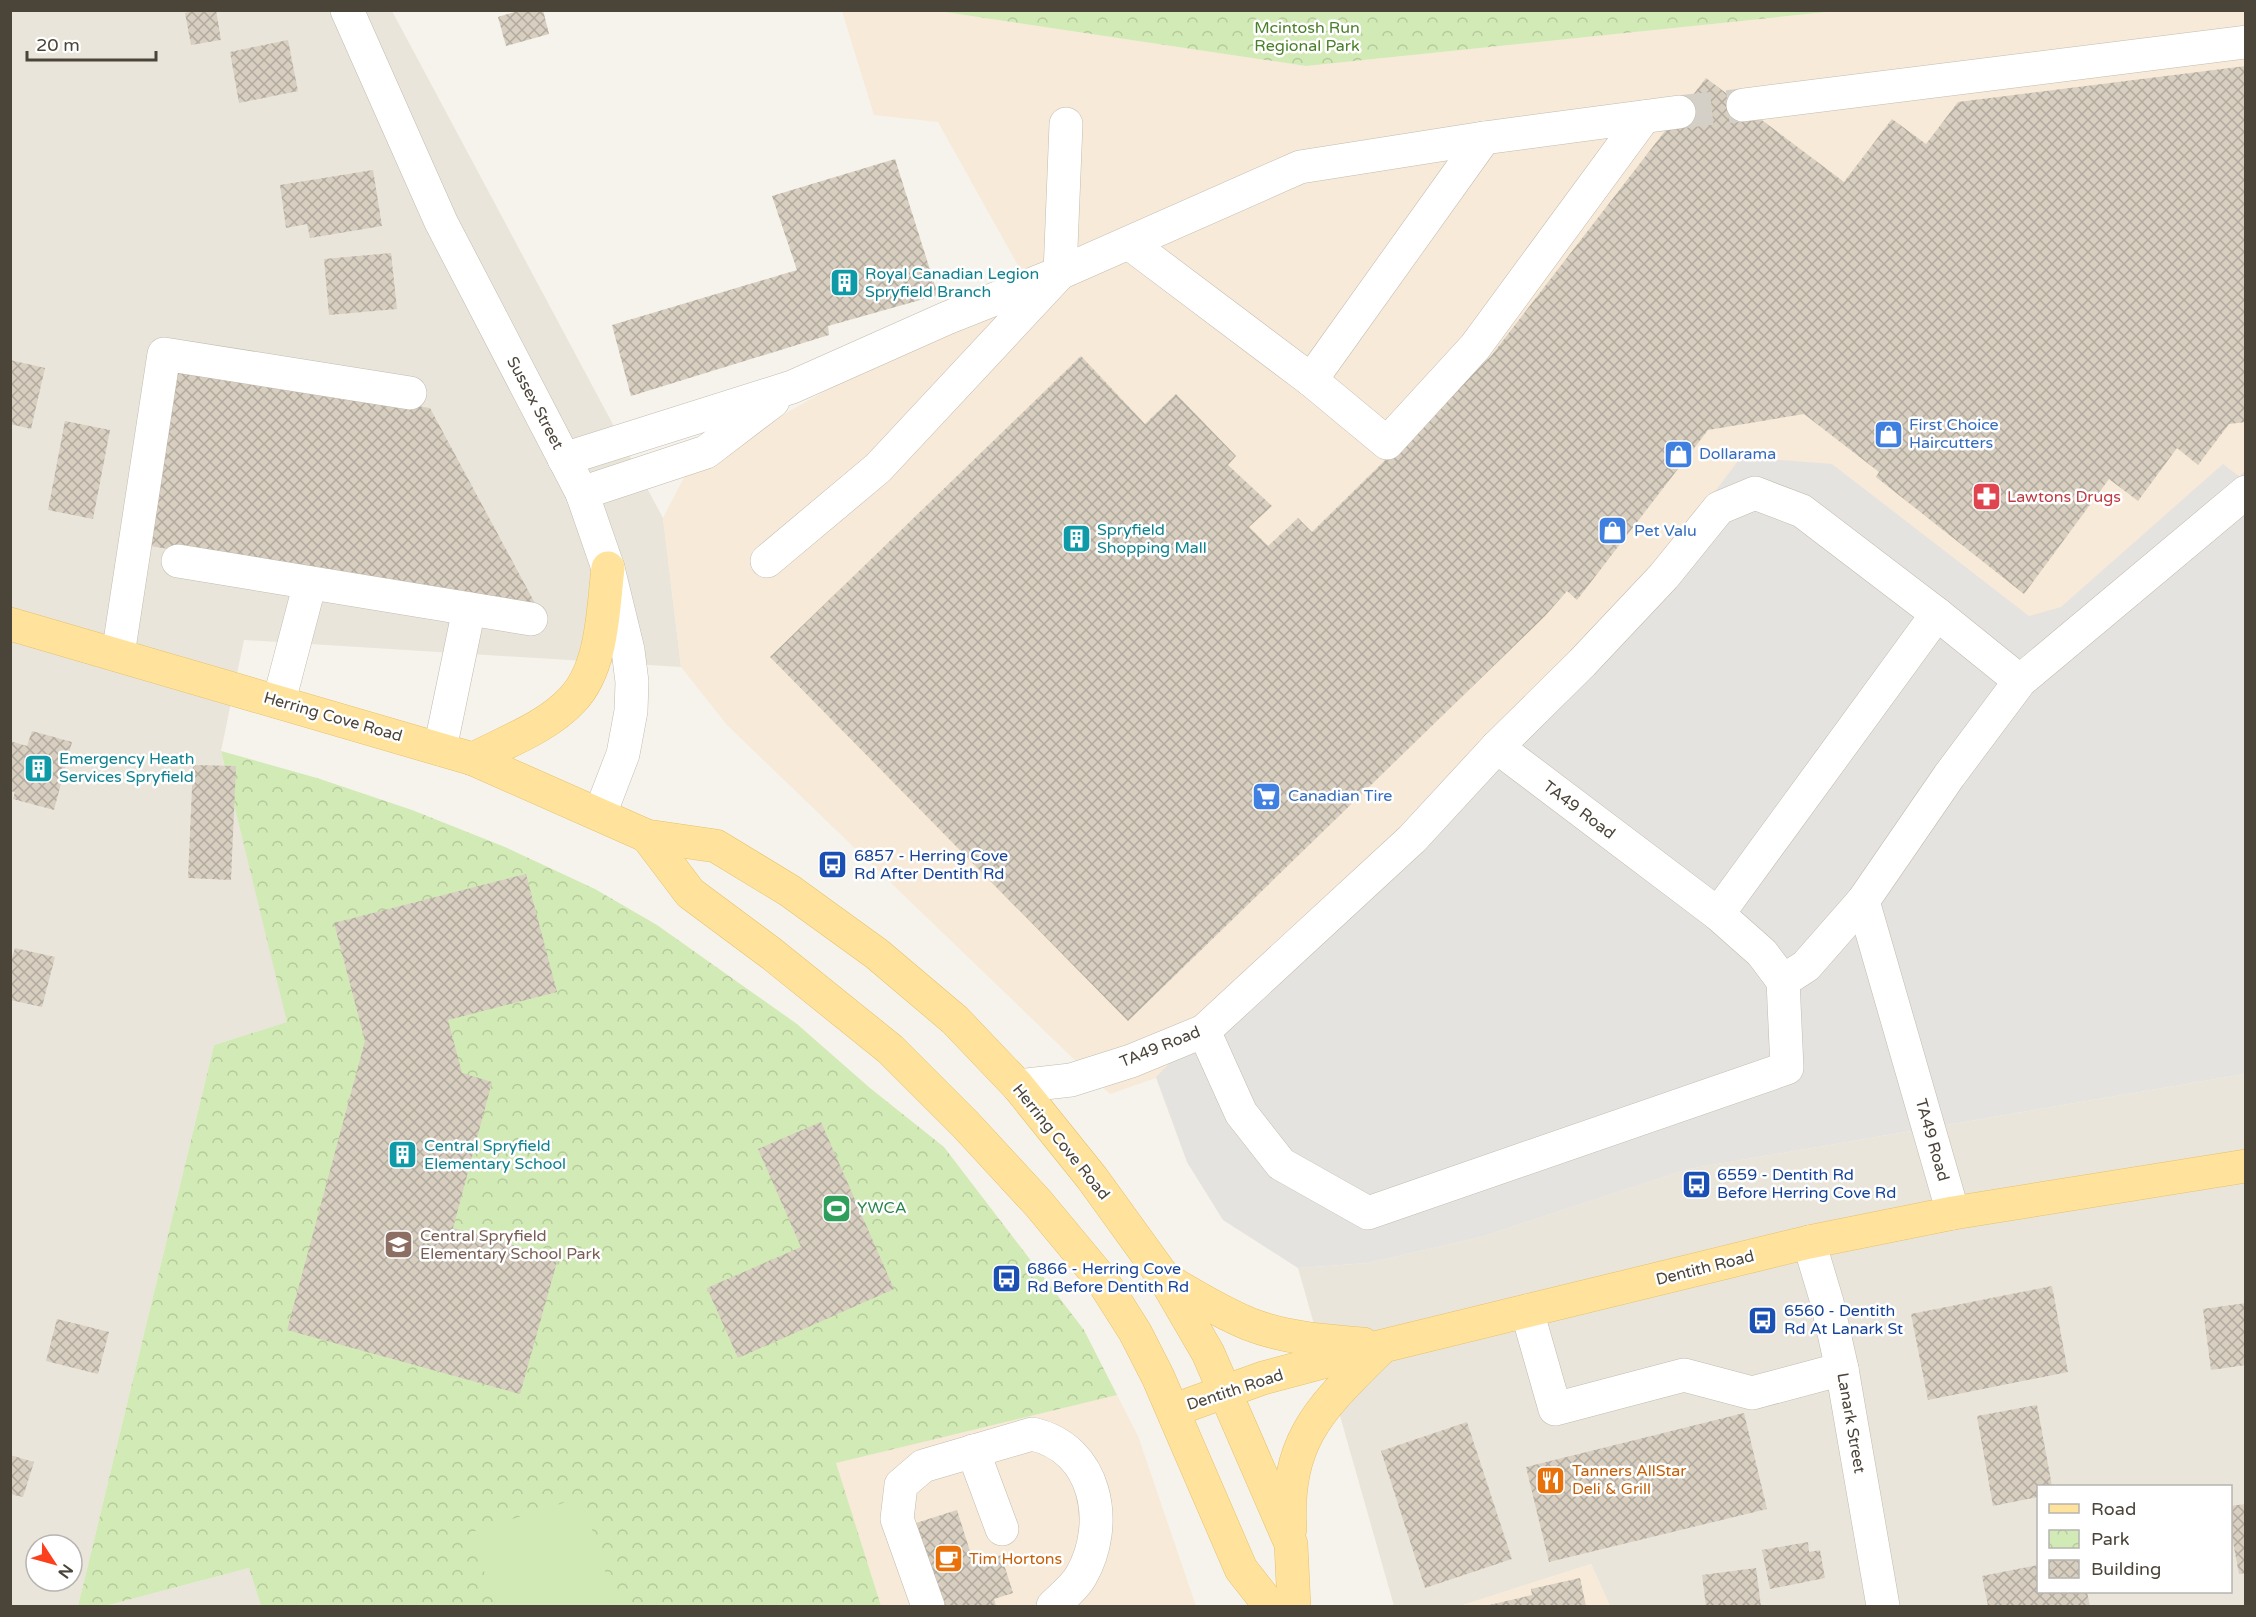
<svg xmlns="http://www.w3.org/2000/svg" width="2256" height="1617" font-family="'Varela Round',sans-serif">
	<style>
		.residential { fill: #eae5da; fill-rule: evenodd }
		.commercial { fill: #f7ead8 }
		.park { fill: url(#park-crowns) }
		.garden { fill: #d2eab5 }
		.parking { fill: #e5e3e0 }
		.building { fill: url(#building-cross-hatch) }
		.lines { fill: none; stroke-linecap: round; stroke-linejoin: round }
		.minor-tunnel { stroke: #d4d0c8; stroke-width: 33; stroke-dasharray: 33 16; stroke-linecap: butt }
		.minor-casing { stroke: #c2bbae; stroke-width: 34 }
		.major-casing { stroke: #e6c16a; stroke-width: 34 }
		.minor { stroke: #fff; stroke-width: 33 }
		.major { stroke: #ffe39c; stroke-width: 33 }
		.labels { text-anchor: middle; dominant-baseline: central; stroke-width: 5; stroke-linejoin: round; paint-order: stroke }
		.park-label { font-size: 16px; fill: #4a7f2a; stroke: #fff }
		.culture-label { font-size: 16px; fill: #0d838f; stroke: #fff; text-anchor: start }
		.street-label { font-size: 16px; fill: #4b4439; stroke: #fff }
		.shop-label { font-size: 16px; fill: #366cbe; stroke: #fff; text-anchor: start }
		.health-label { font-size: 16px; fill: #be3a42; stroke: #fff; text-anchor: start }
		.transit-label { font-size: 16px; fill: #164399; stroke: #fff; text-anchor: start }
		.leisure-label { font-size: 16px; fill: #27864d; stroke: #fff; text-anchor: start }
		.education-label { font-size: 16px; fill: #785e54; stroke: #fff; text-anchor: start }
		.food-label { font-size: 16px; fill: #c56008; stroke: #fff; text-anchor: start }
	</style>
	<defs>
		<pattern id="park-crowns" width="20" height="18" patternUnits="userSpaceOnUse" patternTransform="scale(1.5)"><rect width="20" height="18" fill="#d2eab5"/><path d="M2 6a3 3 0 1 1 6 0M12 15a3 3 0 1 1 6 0" fill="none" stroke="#b6ca9c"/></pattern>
		<pattern id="building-cross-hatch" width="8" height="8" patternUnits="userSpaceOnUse" patternTransform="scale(1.5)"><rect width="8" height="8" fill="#d8cfc1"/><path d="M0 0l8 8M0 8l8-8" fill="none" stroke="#b1aa9e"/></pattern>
	</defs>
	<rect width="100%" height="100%" fill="#f6f3ec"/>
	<g class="residential">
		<path d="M 11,11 L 392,11 L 663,518 L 681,667 L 244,640 L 221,751 L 288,1022 L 214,1045 L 78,1606 L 11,1606 ZM 36,1545 L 72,1545 L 72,1581 L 36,1581 Z"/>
		<path d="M 2245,1074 L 2245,1606 L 1610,1606 L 1591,1564 L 1460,1606 L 1394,1606 L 1298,1268 L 1368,1263 L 1481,1237 L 1688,1169 ZM 2038,1486 L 2230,1486 L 2230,1592 L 2038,1592 Z"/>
		<path d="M 249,1568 L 261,1606 L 105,1606 Z"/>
	</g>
	<g class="commercial">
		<path d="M 842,11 L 938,11 L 1306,66 L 1837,11 L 2245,11 L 2245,1074 L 1688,1169 L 1481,1237 L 1368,1263 L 1298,1268 L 1223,1220 L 1187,1162 L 1156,1078 L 1110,1094 L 727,725 L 681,667 L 663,518 L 689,468 L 1025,278 L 938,122 L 874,115 Z"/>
		<path d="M 1117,1395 L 1138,1436 L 1196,1606 L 881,1606 L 835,1463 Z"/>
		<path d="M 1591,1564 L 1610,1606 L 1460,1606 Z"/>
	</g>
	<g class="park">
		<path d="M 938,11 L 1837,11 L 1306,66 Z"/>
		<path d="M 221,751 L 317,778 L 412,810 L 505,847 L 595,889 L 657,925 L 797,1024 L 870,1088 L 944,1147 L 1084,1330 L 1117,1395 L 836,1463 L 881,1606 L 261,1606 L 249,1568 L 105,1606 L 78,1606 L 214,1045 L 287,1022 Z"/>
	</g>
	<path class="garden" d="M 582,1497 L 616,1606 L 495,1606 L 472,1532 Z"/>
	<path class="parking" d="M 1741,457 L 1832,464 L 2029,616 L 2061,607 L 2223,464 L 2240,477 L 2245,470 L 2245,1074 L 1688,1169 L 1481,1237 L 1368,1263 L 1298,1268 L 1223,1220 L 1187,1162 L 1156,1077 L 1594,638 L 1611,630 Z"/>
	<g class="building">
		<path d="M 198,10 L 216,10 L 221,40 L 191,45 L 185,13 Z"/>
		<path d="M 521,10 L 543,10 L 549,34 L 506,46 L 498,17 Z"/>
		<path d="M 288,40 L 298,91 L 239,103 L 230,52 Z"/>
		<path d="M 2246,66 L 2246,422 L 2229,424 L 2198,465 L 2177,448 L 2138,501 L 2109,479 L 2024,594 L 1876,477 L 1879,472 L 1804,414 L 1708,430 L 1577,600 L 1567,591 L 1545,616 L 1128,1021 L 770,657 L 1081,356 L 1145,424 L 1176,394 L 1236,456 L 1228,465 L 1272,506 L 1249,527 L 1268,546 L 1298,518 L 1312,532 L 1491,356 L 1706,78 L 1844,182 L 1892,119 L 1926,144 L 1958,102 Z"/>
		<path d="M 895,159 L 938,295 L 828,326 L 829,335 L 631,396 L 612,325 L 797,270 L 772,196 Z"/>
		<path d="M 373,170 L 382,226 L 310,238 L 307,224 L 286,228 L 280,185 Z"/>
		<path d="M 391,253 L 397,309 L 329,315 L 324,259 Z"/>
		<path d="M 10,360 L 45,368 L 31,429 L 10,424 Z"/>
		<path d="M 178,368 L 430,408 L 537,607 L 150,546 Z"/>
		<path d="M 65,421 L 110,430 L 93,519 L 48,510 Z"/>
		<path d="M 32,731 L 72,742 L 54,810 L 13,799 L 15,792 L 10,791 L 10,741 L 27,746 Z"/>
		<path d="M 193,765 L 236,766 L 231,880 L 188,878 Z"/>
		<path d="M 526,874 L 557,992 L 448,1020 L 462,1073 L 492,1082 L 453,1228 L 558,1258 L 520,1394 L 287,1330 L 365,1041 L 334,923 Z"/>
		<path d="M 15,948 L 55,957 L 42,1007 L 10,1000 L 10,964 Z"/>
		<path d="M 821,1122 L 894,1289 L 738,1358 L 707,1288 L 801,1247 L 758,1149 Z"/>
		<path d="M 2052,1286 L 2068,1372 L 1928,1400 L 1911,1314 Z"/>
		<path d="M 2246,1303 L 2246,1365 L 2211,1370 L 2203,1309 Z"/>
		<path d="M 57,1319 L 109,1332 L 98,1374 L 46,1361 Z"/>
		<path d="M 2037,1405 L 2052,1486 L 2038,1486 L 2038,1497 L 1993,1506 L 1977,1416 Z"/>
		<path d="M 1744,1413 L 1767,1509 L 1549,1562 L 1526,1467 Z"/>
		<path d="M 1467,1422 L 1512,1559 L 1425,1588 L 1381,1451 Z"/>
		<path d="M 10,1455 L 34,1462 L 23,1497 L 10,1494 Z"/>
		<path d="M 2246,1504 L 2246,1573 L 2239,1574 L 2230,1526 L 2230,1506 Z"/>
		<path d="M 957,1510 L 974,1564 L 1001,1555 L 1013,1593 L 994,1599 L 996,1606 L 930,1606 L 913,1524 Z"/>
		<path d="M 1808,1542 L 1809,1552 L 1820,1550 L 1825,1578 L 1770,1589 L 1762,1550 Z"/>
		<path d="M 2038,1565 L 2038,1592 L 2087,1592 L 2090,1606 L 1988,1606 L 1982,1576 Z"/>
		<path d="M 1756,1568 L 1761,1606 L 1706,1606 L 1702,1575 Z"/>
		<path d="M 1580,1578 L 1586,1606 L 1485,1606 L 1532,1595 L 1531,1589 Z"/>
	</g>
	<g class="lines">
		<path class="minor-tunnel" d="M 1679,112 L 1743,105"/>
		<defs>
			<g id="minor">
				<path d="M 347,10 L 441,222 L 582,493 L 608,568 L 628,650 L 632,682 L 631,711 L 623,754 L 600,814"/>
				<path d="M 1743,105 L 2246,42"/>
				<path d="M 1129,243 L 1311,380 L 1484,138"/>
				<path d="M 1311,380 L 1387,443 L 1475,347 L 1644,117"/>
				<path d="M 564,459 L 792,387 L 947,318 L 1060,273 L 1300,167 L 1484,138 L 1679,112"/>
				<path d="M 582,493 L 706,452 L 773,401"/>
				<path d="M 178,561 L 531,619"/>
				<path d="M 767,561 L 878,468 L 1060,273 L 1066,124"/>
				<path d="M 118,655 L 164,354 L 410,393"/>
				<path d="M 279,701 L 310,583"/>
				<path d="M 1497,747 L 1718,914 L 1762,953 L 1783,981 L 1806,966 L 1863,901 L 1949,776 L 2020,681 L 2246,492"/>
				<path d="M 440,749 L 469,609"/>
				<path d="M 1863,901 L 1953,1213"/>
				<path d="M 1718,914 L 1937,614"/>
				<path d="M 1204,1031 L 1241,1113 L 1281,1164 L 1368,1213 L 1787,1068 L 1783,981"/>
				<path d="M 1018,1086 L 1071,1080 L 1131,1061 L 1204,1031 L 1412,839 L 1497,747 L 1582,663 L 1664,576 L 1719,508 L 1755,493 L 1802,511 L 1937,614 L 2020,681"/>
				<path d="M 1809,1242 L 1827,1302 L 1842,1369 L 1883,1606"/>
				<path d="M 1527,1311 L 1555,1409 L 1684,1375 L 1752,1393 L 1842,1369"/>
				<path d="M 973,1451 L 1002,1529"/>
				<path d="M 928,1606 L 897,1519 L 901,1485 L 923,1466 L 1032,1434 C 1097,1448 1111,1524 1081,1576 C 1075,1587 1062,1597 1053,1606"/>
			</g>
			<g id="major">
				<path d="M 10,624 L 473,759 L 647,836 L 716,846 L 790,891 L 877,954 L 955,1020 L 1018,1086 L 1092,1178 L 1165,1279 L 1208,1353 L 1291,1544 L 1294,1606"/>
				<path d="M 473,759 C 506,742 547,727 572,700 C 603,668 603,609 608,568"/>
				<path d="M 647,836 L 690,893 L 772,954 L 890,1049 L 966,1125 L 1038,1203 L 1102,1280 L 1135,1332 L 1158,1377 L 1241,1569 L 1270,1606"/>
				<path d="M 1167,1280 C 1194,1296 1220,1312 1249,1324 C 1285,1338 1325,1341 1363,1344"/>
				<path d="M 1174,1410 L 1263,1378 L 1383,1346 L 1809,1242 L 1953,1213 L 2246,1166"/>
				<path d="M 1290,1529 C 1285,1438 1322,1407 1381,1348"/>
			</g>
		</defs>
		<use href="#minor" class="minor-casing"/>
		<use href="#major" class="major-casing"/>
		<use href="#minor" class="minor"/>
		<use href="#major" class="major"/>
	</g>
	<defs>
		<symbol id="building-square" viewBox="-11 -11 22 22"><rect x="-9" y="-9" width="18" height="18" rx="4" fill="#0f9aa8" stroke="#fff"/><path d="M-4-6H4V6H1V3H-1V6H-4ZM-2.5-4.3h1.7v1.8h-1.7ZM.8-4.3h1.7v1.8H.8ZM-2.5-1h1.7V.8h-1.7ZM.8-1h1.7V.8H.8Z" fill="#fff"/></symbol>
		<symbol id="shop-square" viewBox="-11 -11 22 22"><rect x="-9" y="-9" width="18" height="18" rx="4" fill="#3f7fe0" stroke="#fff"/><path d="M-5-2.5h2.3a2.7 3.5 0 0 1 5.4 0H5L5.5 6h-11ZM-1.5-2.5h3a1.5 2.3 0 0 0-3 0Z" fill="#fff"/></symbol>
		<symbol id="pharmacy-square" viewBox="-11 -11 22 22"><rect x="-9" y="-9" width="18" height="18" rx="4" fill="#e0444e" stroke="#fff"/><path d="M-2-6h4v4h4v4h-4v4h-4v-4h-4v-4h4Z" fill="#fff"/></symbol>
		<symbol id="supermarket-square" viewBox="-11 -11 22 22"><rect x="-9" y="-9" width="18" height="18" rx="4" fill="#3f7fe0" stroke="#fff"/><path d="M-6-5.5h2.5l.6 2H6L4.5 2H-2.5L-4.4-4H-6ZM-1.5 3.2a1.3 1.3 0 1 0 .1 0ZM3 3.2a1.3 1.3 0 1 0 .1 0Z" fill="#fff"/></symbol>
		<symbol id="bus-square" viewBox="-11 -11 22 22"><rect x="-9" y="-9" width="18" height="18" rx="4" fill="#1a4fb4" stroke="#fff"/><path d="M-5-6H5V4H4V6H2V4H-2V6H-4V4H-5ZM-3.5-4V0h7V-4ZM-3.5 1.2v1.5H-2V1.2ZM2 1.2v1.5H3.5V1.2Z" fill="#fff"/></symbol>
		<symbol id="stadium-square" viewBox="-11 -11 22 22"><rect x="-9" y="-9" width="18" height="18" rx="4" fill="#2e9e5b" stroke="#fff"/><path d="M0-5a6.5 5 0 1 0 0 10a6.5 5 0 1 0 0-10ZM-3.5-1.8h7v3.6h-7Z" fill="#fff"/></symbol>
		<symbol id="school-square" viewBox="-11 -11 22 22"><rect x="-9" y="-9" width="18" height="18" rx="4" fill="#8d6e63" stroke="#fff"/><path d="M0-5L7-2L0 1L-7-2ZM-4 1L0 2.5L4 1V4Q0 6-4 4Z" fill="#fff"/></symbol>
		<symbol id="restaurant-square" viewBox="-11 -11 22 22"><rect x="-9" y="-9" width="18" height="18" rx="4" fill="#e8710a" stroke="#fff"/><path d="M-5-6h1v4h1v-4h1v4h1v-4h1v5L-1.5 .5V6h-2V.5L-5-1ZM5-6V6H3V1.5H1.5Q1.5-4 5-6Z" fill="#fff"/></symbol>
		<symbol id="cafe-square" viewBox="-11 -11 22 22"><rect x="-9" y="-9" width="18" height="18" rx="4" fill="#e8710a" stroke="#fff"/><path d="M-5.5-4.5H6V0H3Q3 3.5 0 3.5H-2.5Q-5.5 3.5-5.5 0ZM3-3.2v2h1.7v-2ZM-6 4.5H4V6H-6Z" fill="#fff"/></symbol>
	</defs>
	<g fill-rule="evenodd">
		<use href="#building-square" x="828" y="266" width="33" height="33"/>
		<use href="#shop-square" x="1872" y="418" width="33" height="33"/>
		<use href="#shop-square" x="1662" y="438" width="33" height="33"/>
		<use href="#pharmacy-square" x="1970" y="480" width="33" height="33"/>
		<use href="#shop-square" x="1596" y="514" width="33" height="33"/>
		<use href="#building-square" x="1060" y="522" width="33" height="33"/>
		<use href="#building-square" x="22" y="752" width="33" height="33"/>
		<use href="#supermarket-square" x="1250" y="780" width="33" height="33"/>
		<use href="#bus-square" x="816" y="848" width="33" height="33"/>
		<use href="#building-square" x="386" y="1138" width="33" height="33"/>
		<use href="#bus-square" x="1680" y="1168" width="33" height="33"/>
		<use href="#stadium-square" x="820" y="1192" width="33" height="33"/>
		<use href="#school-square" x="382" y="1228" width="33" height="33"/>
		<use href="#bus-square" x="990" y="1262" width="33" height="33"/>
		<use href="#bus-square" x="1746" y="1304" width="33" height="33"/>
		<use href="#restaurant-square" x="1534" y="1464" width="33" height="33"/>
		<use href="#cafe-square" x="932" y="1542" width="33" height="33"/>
	</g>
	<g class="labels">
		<g class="park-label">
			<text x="1307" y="28">Mcintosh Run<tspan x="1307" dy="18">Regional Park</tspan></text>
		</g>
		<g class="culture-label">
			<text x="865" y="274">Royal Canadian Legion<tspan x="865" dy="18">Spryfield Branch</tspan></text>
			<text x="1097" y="530">Spryfield<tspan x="1097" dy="18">Shopping Mall</tspan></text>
			<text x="59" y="759">Emergency Heath<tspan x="59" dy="18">Services Spryfield</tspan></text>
			<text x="424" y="1146">Central Spryfield<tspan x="424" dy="18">Elementary School</tspan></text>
		</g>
		<g class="street-label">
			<text transform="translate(535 403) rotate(62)">Sussex Street</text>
			<text transform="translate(333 717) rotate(16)">Herring Cove Road</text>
			<text transform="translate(1579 810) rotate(37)">TA49 Road</text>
			<text transform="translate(1160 1047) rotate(-22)">TA49 Road</text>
			<text transform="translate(1932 1140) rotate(74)">TA49 Road</text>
			<text transform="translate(1061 1142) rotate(51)">Herring Cove Road</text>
			<text transform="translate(1705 1268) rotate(-14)">Dentith Road</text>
			<text transform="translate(1235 1390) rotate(-18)">Dentith Road</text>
			<text transform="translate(1851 1423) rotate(80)">Lanark Street</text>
		</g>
		<g class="shop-label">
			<text x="1909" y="425">First Choice<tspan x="1909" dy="18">Haircutters</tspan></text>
			<text x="1699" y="454">Dollarama</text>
			<text x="1634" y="531">Pet Valu</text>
			<text x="1288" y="796">Canadian Tire</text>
		</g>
		<g class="health-label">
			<text x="2007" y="497">Lawtons Drugs</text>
		</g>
		<g class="transit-label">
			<text x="854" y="856">6857 - Herring Cove<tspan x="854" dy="18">Rd After Dentith Rd</tspan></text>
			<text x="1717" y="1175">6559 - Dentith Rd<tspan x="1717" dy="18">Before Herring Cove Rd</tspan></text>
			<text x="1027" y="1269">6866 - Herring Cove<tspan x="1027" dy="18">Rd Before Dentith Rd</tspan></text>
			<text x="1784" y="1311">6560 - Dentith<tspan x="1784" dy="18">Rd At Lanark St</tspan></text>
		</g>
		<g class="leisure-label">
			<text x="857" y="1208">YWCA</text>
		</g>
		<g class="education-label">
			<text x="420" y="1236">Central Spryfield<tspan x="420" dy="18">Elementary School Park</tspan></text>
		</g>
		<g class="food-label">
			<text x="1572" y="1471">Tanners AllStar<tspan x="1572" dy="18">Deli &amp; Grill</tspan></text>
			<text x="969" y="1559">Tim Hortons</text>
		</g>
	</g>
	<rect width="2256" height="1617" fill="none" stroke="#4b4439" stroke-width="24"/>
	<rect x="2037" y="1485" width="195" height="108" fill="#ffffff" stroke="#b7b4b0" stroke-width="1.5"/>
	<rect x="2049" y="1504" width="30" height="9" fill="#ffe39c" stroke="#b7b4b0" stroke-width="1.5"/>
	<text x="2091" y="1515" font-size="18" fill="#4b4439">Road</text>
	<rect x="2049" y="1530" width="30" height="18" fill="url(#park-crowns)" stroke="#b7b4b0" stroke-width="1.5"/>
	<text x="2091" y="1545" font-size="18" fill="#4b4439">Park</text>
	<rect x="2049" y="1560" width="30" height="18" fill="url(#building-cross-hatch)" stroke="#b7b4b0" stroke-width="1.5"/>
	<text x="2091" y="1575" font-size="18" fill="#4b4439">Building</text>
	<g transform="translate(54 1563) rotate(126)"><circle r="28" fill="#ffffff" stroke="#b7b4b0" stroke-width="1.5"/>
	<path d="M0-4.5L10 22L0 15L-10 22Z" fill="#fc3f1d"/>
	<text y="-9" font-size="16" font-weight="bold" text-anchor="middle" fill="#4b4439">N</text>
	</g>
	<path d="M27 51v9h129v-9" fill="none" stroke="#4b4439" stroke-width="3"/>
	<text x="36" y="51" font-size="18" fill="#4b4439" stroke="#ffffff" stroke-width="4.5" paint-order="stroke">20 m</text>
</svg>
